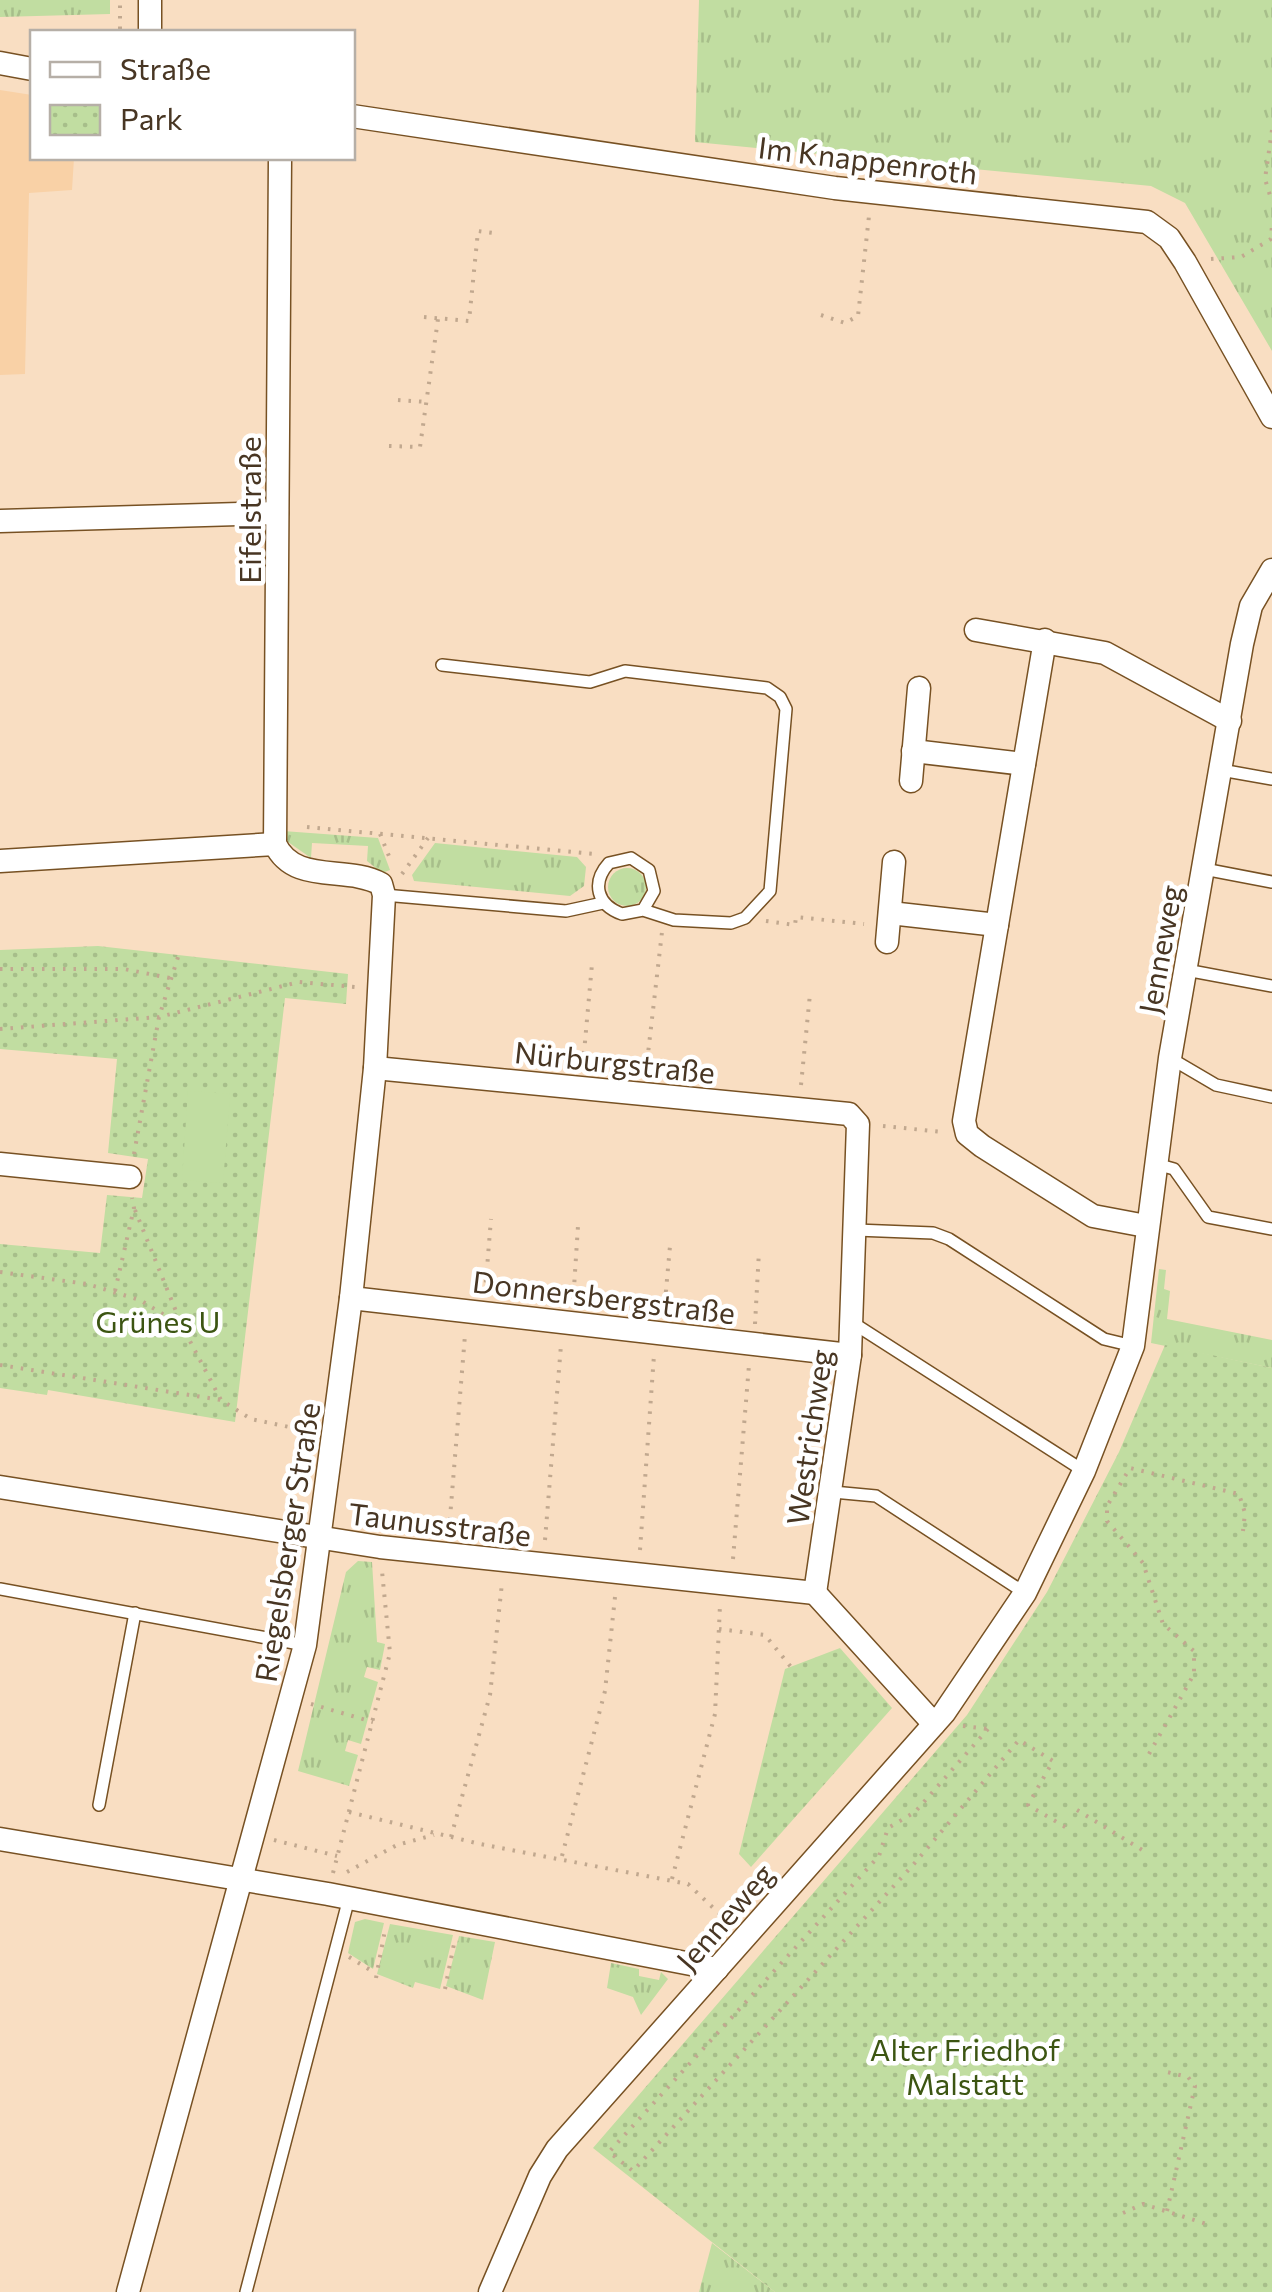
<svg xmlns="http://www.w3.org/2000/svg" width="1272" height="2292" font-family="Commissioner,sans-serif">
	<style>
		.built { fill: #f9d1a6 }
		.grass { fill: url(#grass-tufts) }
		.park { fill: url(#park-dots) }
		.pitch { fill: #c1dda1 }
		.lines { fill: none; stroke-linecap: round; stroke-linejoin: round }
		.lane-casing { stroke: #775123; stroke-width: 14 }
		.street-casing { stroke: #775123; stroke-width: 25 }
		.path { stroke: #c1a88f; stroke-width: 4; stroke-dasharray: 2.5 8; stroke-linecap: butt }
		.lane { stroke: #fff; stroke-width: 11 }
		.street { stroke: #fff; stroke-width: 22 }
		.labels { text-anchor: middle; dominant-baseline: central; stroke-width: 9; stroke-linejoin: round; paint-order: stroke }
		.street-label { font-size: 30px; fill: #483623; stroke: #fff }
		.park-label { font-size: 30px; fill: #3c5512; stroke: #fff }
	</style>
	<defs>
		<pattern id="grass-tufts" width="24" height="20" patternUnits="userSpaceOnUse" patternTransform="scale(2.5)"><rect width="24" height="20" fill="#c1dda1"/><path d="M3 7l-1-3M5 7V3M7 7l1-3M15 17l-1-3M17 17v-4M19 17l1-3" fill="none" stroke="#a7be8a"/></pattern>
		<pattern id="park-dots" width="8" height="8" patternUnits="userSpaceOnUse" patternTransform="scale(2.5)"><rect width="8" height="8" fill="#c1dda1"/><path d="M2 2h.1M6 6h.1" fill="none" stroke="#a7be8a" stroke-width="1.8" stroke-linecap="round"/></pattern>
	</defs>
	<rect width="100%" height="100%" fill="#f9dec2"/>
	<path class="built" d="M 0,90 L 32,95 L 32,158 L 74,158 L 72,190 L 29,193 L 25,374 L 0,375 Z"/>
	<g class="grass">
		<path d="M 0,0 L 110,0 L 110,14 L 0,17 Z"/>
		<path d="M 699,0 L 1272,0 L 1272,351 L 1185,203 L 1151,186 L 695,142 Z"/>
		<path d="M 283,831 L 378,838 L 390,870 L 382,873 L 367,861 L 368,846 L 312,843 L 311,858 L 288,842 Z"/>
		<path d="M 435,843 L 577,857 L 586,867 L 584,886 L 570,896 L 414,881 L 412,875 Z"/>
		<circle cx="627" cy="887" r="19"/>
		<path d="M 1159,1269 L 1166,1270 L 1164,1289 L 1170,1291 L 1167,1319 L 1272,1340 L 1272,1368 L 1151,1343 Z"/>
		<path d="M 358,1561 L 372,1562 L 377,1642 L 385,1644 L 380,1670 L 367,1667 L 364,1677 L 378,1682 L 361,1744 L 348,1740 L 345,1751 L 358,1755 L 349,1786 L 298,1771 L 346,1572 Z"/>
		<path d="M 365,1919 L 384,1923 L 373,1969 L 348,1953 L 355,1922 Z"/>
		<path d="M 390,1924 L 453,1935 L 440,1989 L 415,1982 L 413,1988 L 377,1974 Z"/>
		<path d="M 459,1936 L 495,1942 L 483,2000 L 446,1986 Z"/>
		<path d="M 611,1963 L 639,1969 L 639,1976 L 659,1980 L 661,1972 L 668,1979 L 641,2015 L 633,1997 L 607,1988 Z"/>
		<path d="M 712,2243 L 775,2292 L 699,2292 Z"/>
	</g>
	<g class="park">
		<path d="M 98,946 L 348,974 L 346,1004 L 285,998 L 235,1422 L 48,1390 L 47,1395 L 0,1388 L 0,1244 L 100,1253 L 107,1195 L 142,1198 L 148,1159 L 108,1153 L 117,1059 L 0,1049 L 0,950 Z"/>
		<path d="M 1165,1345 L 1272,1368 L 1272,2292 L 775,2292 L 593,2148 L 967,1715 L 1047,1592 L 1119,1452 Z"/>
		<path d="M 840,1648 L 892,1708 L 751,1867 L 739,1854 L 785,1669 Z"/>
	</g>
	<path class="pitch" d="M 188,1091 L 230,1094 L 223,1183 L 182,1180 Z"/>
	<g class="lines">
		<defs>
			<g id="lane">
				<path d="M 442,665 L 590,682 L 625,671 L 767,688 L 780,697 L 786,709 L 770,891 L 745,918 L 731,923 L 674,920 L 643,910 L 622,914 C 597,905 591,883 609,863 L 631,858 L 649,870 L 654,891 L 643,910"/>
				<path d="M 1221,770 L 1272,779"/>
				<path d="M 1204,869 L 1272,882"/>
				<path d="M 384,895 L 566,911 L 603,903"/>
				<path d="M 1186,970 L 1272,986"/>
				<path d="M 1170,1058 L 1216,1085 L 1272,1097"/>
				<path d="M 1156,1164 L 1174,1169 L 1208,1217 L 1272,1229"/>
				<path d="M 856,1230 L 933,1233 L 949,1239 L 1104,1339 L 1133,1346"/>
				<path d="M 853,1323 L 1084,1471"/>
				<path d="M 833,1492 L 876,1496 L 1025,1593"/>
				<path d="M 0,1589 L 305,1645"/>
				<path d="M 99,1805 L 135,1613"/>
				<path d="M 246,2292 L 349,1898"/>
			</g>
			<g id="street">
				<path d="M 150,0 L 150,32"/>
				<path d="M 0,63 L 32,69"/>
				<path d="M 352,116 L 835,188 L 1147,222 L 1169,238 L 1185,262 L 1272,417"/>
				<path d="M 0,521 L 277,513"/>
				<path d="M 976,630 L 1105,653 L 1230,721"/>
				<path d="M 1045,640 L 964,1121 L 967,1134 L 982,1146 L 1093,1216 L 1146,1226"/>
				<path d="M 913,751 L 1024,764"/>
				<path d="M 911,781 L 919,688"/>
				<path d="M 0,861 L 275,844"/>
				<path d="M 890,913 L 997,925"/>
				<path d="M 887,942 L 894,862"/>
				<path d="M 375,1068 L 849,1114 L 858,1124 L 850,1355 L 815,1593"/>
				<path d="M 0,1164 L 130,1177"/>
				<path d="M 351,1298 L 850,1355"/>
				<path d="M 0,1487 L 380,1547 L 815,1593"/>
				<path d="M 815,1593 L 934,1724"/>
				<path d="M 0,1839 L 328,1894 L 717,1969"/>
				<path d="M 128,2292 L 305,1645 L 351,1298 L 375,1068 L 384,895 L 381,884 C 346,865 294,885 275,844 L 280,158"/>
				<path d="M 490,2292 L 540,2176 L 557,2149 L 944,1713 L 1025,1593 L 1084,1471 L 1133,1346 L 1170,1058 L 1242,644 L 1251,606 L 1272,570"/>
			</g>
		</defs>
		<use href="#lane" class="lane-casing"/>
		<use href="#street" class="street-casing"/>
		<g class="path">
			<path d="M 120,29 L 120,0"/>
			<path d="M 1272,130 L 1265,179 L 1272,202"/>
			<path d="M 1211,259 L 1241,257 L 1271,239 L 1272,224"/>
			<path d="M 821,315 L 845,323 L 858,316 L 869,216"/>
			<path d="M 424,317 L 469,321 L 478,231 L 493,233"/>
			<path d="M 398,400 L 427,402"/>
			<path d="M 389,446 L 420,447 L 438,319"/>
			<path d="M 307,827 L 595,854"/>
			<path d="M 380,834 L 391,861"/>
			<path d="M 402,874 L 428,838"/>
			<path d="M 766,921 L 795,925 L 796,917 L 864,924"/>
			<path d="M 0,969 L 124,969 L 170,978"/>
			<path d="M 0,1029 L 159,1017 L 299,982 L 355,987"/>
			<path d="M 583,1064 L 592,964"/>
			<path d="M 646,1071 L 662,932"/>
			<path d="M 801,1085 L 810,994"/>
			<path d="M 883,1126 L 943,1132"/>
			<path d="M 134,1154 L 159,1017 L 179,954"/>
			<path d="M 135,1210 L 182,1326"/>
			<path d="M 0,1272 L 87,1284 L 140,1300 L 182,1326 L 221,1400 L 251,1419 L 313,1432"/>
			<path d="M 115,1291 L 134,1208 L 132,1198"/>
			<path d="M 485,1293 L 491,1219"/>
			<path d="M 573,1303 L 578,1226"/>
			<path d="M 664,1313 L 670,1246"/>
			<path d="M 755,1324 L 759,1251"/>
			<path d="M 0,1365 L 221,1400"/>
			<path d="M 449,1530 L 465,1335"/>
			<path d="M 545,1540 L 561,1345"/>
			<path d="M 640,1550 L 654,1355"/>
			<path d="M 733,1559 L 749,1365"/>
			<path d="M 719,1629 L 765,1635 L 791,1667"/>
			<path d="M 311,1704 L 373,1722"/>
			<path d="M 963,1726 L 988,1729"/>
			<path d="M 988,1729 L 915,1812 L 888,1828 L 879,1856 L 609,2152 L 633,2171 L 913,1865 L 1019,1740 L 1053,1761 L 1028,1805 L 1067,1828"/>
			<path d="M 1149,1754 L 1194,1674 L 1194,1651 L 1163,1624 L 1143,1563 L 1107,1521 L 1107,1506 L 1130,1468 L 1239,1494 L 1245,1513 L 1243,1531"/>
			<path d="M 1077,1810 L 1144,1851"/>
			<path d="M 349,1812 L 480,1844 L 688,1884 L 727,1921"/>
			<path d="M 451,1837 L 490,1695 L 502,1583"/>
			<path d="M 274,1840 L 337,1856"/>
			<path d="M 562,1856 L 605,1691 L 615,1597"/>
			<path d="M 347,1872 L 397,1845 L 434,1835"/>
			<path d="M 333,1873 L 390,1653 L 382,1571"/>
			<path d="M 672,1879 L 715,1714 L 720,1605"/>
			<path d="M 349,1957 L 375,1973"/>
			<path d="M 376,1978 L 385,1930"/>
			<path d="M 445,1989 L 454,1944"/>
			<path d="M 1167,2211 L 1195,2086 L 1188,2077 L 1167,2072"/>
			<path d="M 1123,2213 L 1143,2204 L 1210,2225"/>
		</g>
		<use href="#lane" class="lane"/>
		<use href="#street" class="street"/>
	</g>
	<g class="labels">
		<g class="street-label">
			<text transform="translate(868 159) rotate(7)">Im Knappenroth</text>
			<text transform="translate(248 510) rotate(-90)">Eifelstraße</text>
			<text transform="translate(1159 949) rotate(-80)">Jenneweg</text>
			<text transform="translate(615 1061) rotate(6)">Nürburgstraße</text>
			<text transform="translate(604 1296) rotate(7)">Donnersbergstraße</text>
			<text transform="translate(808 1437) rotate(-82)">Westrichweg</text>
			<text transform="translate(440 1523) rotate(7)">Taunusstraße</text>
			<text transform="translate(286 1542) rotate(-81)">Riegelsberger Straße</text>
			<text transform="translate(724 1916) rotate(-49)">Jenneweg</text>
		</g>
		<g class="park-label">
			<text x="158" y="1320">Grünes U</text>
			<text x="965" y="2048">Alter Friedhof<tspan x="965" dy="34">Malstatt</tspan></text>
		</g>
	</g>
	<rect x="30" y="30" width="325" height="130" fill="#ffffff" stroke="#b6afa7" stroke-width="2.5"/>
	<rect x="50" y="62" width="50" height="15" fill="#ffffff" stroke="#b6afa7" stroke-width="2.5"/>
	<text x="120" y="80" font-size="30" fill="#483623">Straße</text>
	<rect x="50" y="105" width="50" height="30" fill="url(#park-dots)" stroke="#b6afa7" stroke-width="2.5"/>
	<text x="120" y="130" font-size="30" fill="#483623">Park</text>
</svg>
